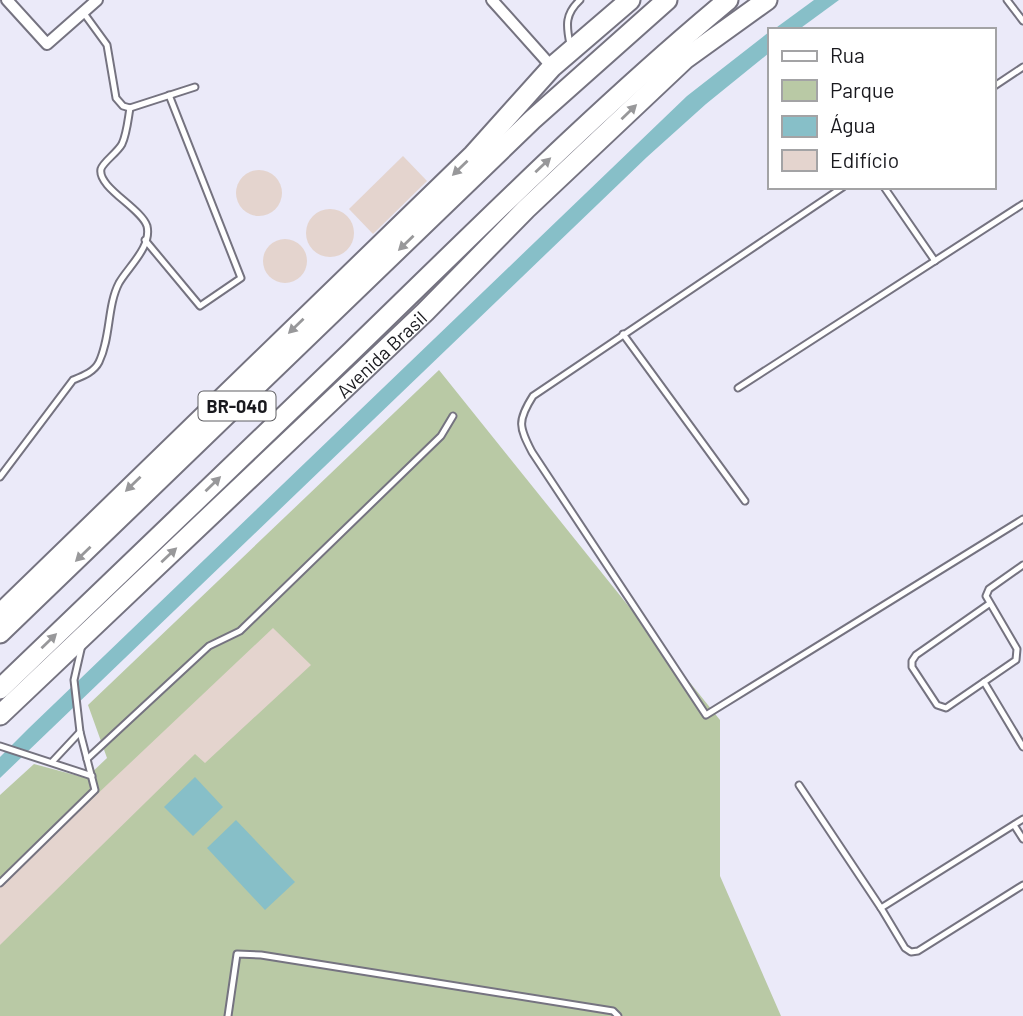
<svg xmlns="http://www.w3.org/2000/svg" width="1023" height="1016" font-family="Barlow,sans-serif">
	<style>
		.green { fill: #b9c9a5 }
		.water { fill: #87bfc8 }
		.building { fill: #e4d4ce }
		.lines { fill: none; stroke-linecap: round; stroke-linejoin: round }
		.lane-casing { stroke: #757380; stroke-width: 9 }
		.street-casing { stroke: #757380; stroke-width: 14 }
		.highway-casing { stroke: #757380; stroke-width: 23 }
		.lane { stroke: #fff; stroke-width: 5 }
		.street { stroke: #fff; stroke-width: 10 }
		.highway { stroke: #fff; stroke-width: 19 }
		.oneway { fill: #98989a }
		.labels { text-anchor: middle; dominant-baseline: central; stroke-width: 7; stroke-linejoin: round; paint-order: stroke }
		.shield { fill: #fff; stroke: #5e5e62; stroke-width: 2 }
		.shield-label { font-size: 18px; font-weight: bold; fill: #19191e }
		.street-label { font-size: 19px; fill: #19191e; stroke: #fff }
	</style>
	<rect width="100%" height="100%" fill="#ebeaf9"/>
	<path class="green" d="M 439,370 L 720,720 L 720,876 L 781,1016 L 0,1016 L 0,795 L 34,764 L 86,778 L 107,758 L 88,705 Z"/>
	<g class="water">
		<path d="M 814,0 L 839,0 L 798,30 L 773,30 Z"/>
		<path d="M 769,32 L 769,53 L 706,104 L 647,157 L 0,778 L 0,757 L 29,728 L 687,96 Z"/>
		<path d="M 195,777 L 223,807 L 193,836 L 164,807 Z"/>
		<path d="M 236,820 L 295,882 L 265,910 L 207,848 Z"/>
	</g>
	<g class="building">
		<path d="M 403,156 L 427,181 L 373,234 L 349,209 Z"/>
		<circle cx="259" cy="193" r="23"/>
		<circle cx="330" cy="233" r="24"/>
		<circle cx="285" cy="261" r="22"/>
		<path d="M 273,628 L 311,665 L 205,763 L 195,754 L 0,945 L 0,886 Z"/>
	</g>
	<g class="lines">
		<defs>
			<g id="lane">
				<path d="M 1007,0 L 1023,21"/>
				<path d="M 83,12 L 107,45 L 116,98 L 123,106 L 130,108 L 195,87"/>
				<path d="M 570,44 C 566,25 565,14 580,0"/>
				<path d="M 993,87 L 1023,67"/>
				<path d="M 843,187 L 533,396 C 517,421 519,427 532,452 L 706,715 L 1023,519"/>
				<path d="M 884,187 L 935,261"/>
				<path d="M 145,240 L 200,306 L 241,278 L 169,95"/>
				<path d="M 623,334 L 745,501"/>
				<path d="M 738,388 L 1023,204"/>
				<path d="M 0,477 L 73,380 C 83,376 94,372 99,362 C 111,337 107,306 119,283 C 128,267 152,247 147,226 C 141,208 97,187 101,169 C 103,162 117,153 122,144 C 127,133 128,119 130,108"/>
				<path d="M 989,604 L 916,655 L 912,661 L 912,667 L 937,705 L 946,708 L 1016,660 L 1017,649 L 986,596 L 989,589 L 1023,565"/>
				<path d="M 984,682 L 1023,747"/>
				<path d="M 0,746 L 92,776"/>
				<path d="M 87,759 L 209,646 L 240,631 L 441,436 L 453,416"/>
				<path d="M 52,762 L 80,732"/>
				<path d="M 799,785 L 881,908"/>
				<path d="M 1023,819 L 881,908 L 905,948 L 911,952 L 918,951 L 1023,885"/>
				<path d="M 1014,825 L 1023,839"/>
				<path d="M 0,883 L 95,790 L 80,732 L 74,680 L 82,645"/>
				<path d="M 228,1016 L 237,954 L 261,955 L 613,1011 L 618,1016"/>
			</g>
			<g id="street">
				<path d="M 7,0 L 47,44 L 97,0"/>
				<path d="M 492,0 L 552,67"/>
			</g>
			<g id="highway">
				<path d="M 0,614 L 473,155 L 552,67 L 630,0"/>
				<path d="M 0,633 L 532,120 L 667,0"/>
				<path d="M 0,689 C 117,576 235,464 352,351 C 476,231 596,110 728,0"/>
				<path id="s1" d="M 0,715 L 425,312 L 526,209 L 685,59 L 767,0"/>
			</g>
		</defs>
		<use href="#lane" class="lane-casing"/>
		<use href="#street" class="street-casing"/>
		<use href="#highway" class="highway-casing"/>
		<use href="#lane" class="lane"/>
		<use href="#street" class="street"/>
		<use href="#highway" class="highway"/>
	</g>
	<defs><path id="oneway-solid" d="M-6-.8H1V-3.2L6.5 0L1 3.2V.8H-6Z" transform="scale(1.75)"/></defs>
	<g class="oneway">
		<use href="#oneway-solid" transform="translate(629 112) rotate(-44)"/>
		<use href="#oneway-solid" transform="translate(543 165) rotate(-43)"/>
		<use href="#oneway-solid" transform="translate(460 168) rotate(136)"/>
		<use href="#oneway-solid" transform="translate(406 243) rotate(136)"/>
		<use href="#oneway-solid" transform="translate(296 326) rotate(136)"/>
		<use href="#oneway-solid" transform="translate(133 484) rotate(136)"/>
		<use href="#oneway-solid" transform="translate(213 484) rotate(-44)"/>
		<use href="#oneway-solid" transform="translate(83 554) rotate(136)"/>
		<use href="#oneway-solid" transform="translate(169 555) rotate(-43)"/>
		<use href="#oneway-solid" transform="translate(49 641) rotate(-44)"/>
	</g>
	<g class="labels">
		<rect class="shield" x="198.5" y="391.5" width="77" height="29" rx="5"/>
		<g class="shield-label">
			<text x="237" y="406">BR-040</text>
		</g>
		<g class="street-label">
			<text stroke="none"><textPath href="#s1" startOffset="525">Avenida Brasil</textPath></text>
		</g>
	</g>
	<rect x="768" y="28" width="228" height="161" fill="#ffffff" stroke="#a3a3a5" stroke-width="2"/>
	<rect x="782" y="51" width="35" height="10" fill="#ffffff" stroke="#a3a3a5" stroke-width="2"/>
	<text x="830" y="63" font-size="21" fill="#19191e">Rua</text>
	<rect x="782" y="80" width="35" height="21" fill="#b9c9a5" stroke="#a3a3a5" stroke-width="2"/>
	<text x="830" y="98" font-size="21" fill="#19191e">Parque</text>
	<rect x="782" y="116" width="35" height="21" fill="#87bfc8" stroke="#a3a3a5" stroke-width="2"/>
	<text x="830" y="133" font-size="21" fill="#19191e">Água</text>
	<rect x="782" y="150" width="35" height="21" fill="#e4d4ce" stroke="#a3a3a5" stroke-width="2"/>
	<text x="830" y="168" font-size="21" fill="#19191e">Edifício</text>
</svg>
